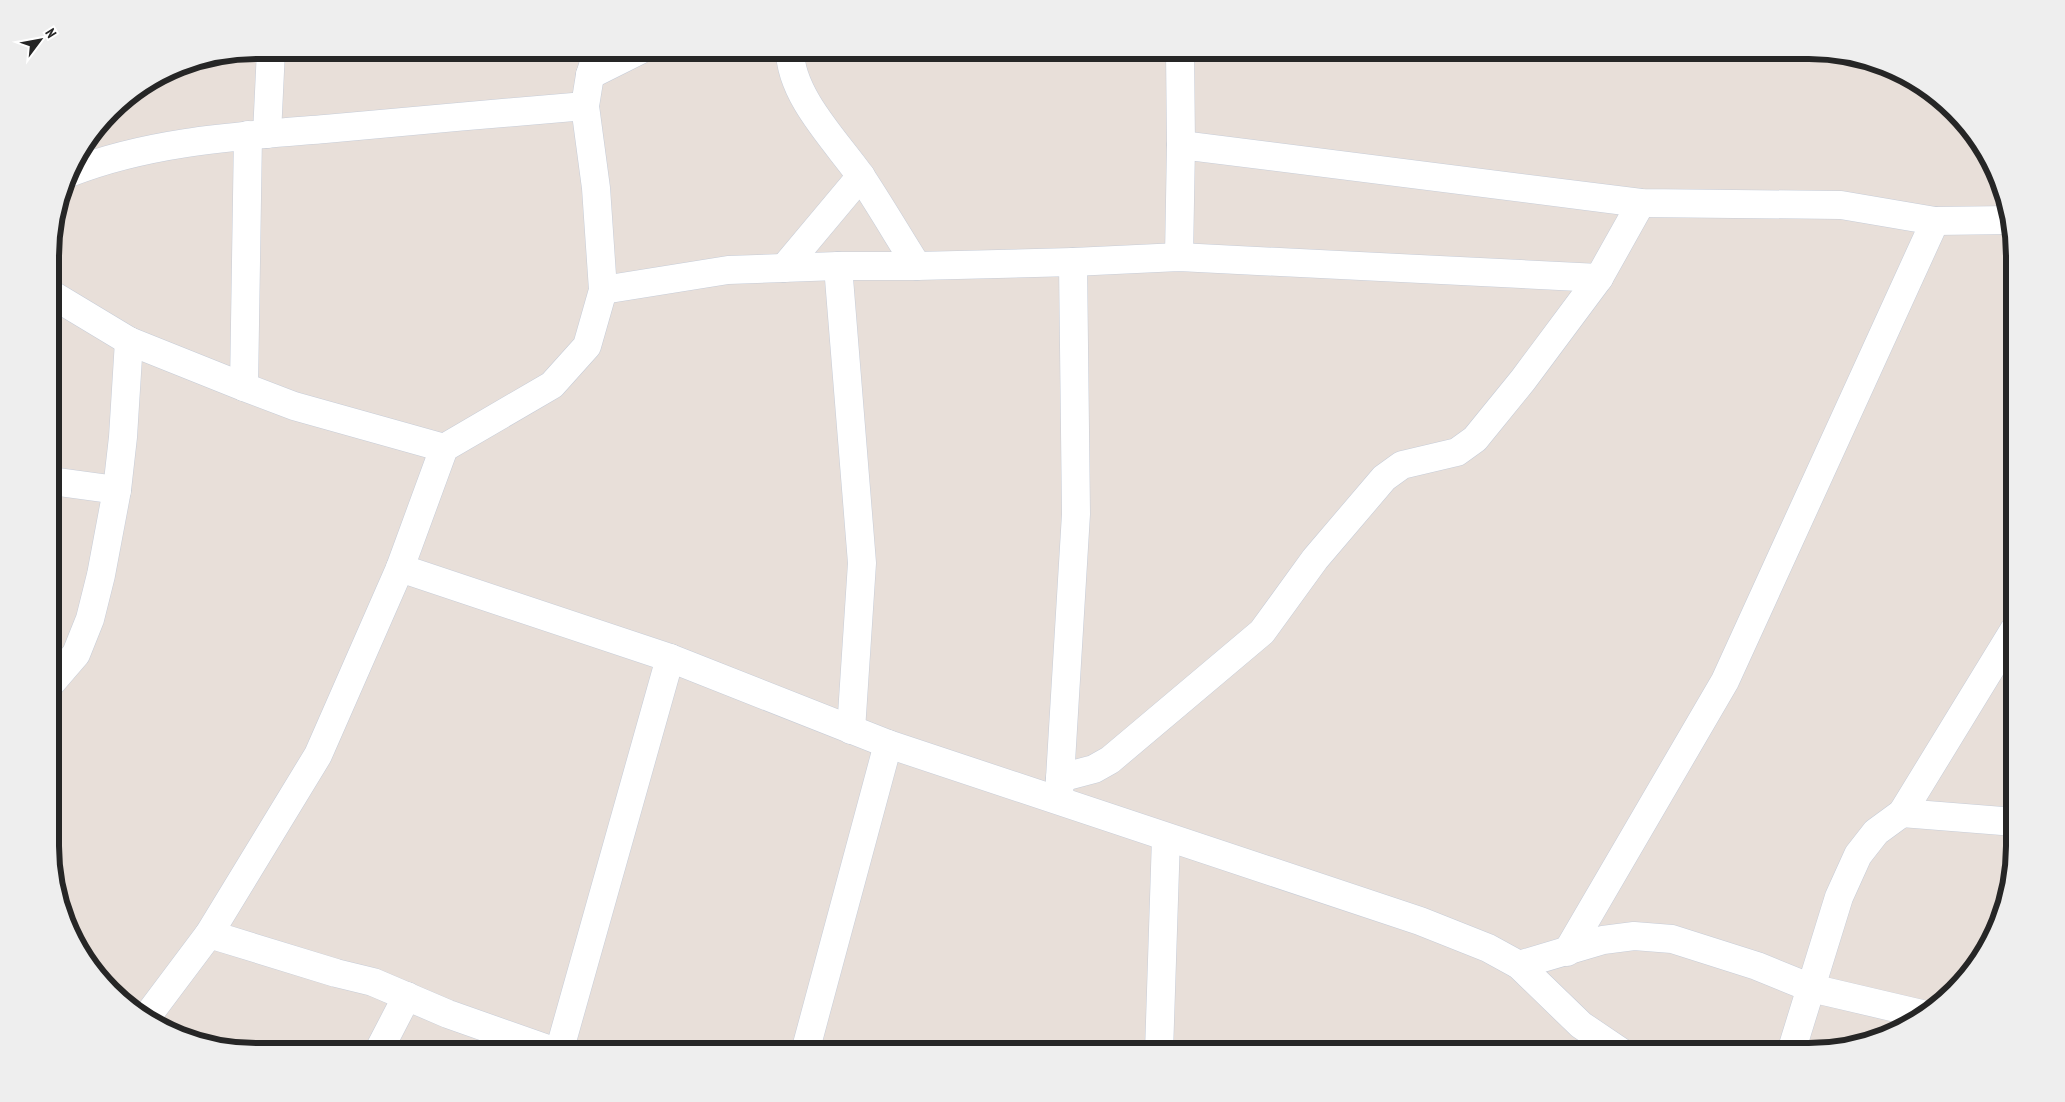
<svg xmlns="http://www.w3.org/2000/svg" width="2065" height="1102" font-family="'PT Sans Narrow',sans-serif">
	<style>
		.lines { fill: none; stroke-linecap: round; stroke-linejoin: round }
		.street-casing { stroke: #c7cdd8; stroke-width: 29 }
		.street { stroke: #fff; stroke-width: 28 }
		.rim { fill: none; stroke: #262626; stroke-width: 6 }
	</style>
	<rect width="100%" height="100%" fill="#e8dfd9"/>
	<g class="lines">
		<defs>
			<g id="street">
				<path d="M 790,50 C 790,95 835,140 860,175 C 880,205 898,236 917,266"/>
				<path d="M 590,75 L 640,50"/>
				<path d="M 267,134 L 271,50"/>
				<path d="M 1181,145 L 1641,203 L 1841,205 L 1935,221 L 2010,220"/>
				<path d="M 69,173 C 150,141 239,136 325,129 C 412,121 498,113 585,106"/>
				<path d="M 1179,257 L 1181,145 L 1180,50"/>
				<path d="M 838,266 L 862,563 L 851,730"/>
				<path d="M 784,268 L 861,176"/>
				<path d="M 603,290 L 728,270 L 838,266 L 917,266 L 1073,262 L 1179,257 L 1599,278"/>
				<path d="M 51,294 L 129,341 L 244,387 L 294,406 L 444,448"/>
				<path d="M 244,387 L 248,135"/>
				<path d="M 51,481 L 117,490"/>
				<path d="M 400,568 L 670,658 L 888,744 L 1420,921 L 1488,948 L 1519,965 L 1581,1025 L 1621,1052"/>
				<path d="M 51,683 L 76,654 L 90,619 L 101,575 L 117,490 L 123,437 L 129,341"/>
				<path d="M 1060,778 L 1094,769 L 1110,760 L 1262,632 L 1315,559 L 1384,478 L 1402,465 L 1457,452 L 1475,439 L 1523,380 L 1599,278 L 1641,203"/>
				<path d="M 1059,795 L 1076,514 L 1073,262"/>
				<path d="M 1902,813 L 2015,822"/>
				<path d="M 209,934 L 336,973 L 373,982 L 448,1014 L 556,1052"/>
				<path d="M 1567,952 L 1725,681 L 1935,221"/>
				<path d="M 1519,965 L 1603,940 L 1634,936 L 1672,939 L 1757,966 L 1811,988 L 1926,1015"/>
				<path d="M 146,1018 L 209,934 L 318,755 L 400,568 L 444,448 L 552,385 L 587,346 L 603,290 L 596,188 L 585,106 L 590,75 L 598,50"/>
				<path d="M 378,1052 L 407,996"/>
				<path d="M 559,1052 L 670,658"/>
				<path d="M 805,1052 L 888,744"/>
				<path d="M 1159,1052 L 1166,838"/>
				<path d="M 1791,1052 L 1839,897 L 1858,855 L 1876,832 L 1902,813 L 2014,630"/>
			</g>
		</defs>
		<use href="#street" class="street-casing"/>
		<use href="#street" class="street"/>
	</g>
	<path d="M0 0H2065V1102H0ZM256 59H1809A197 197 0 0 1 2006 256V846A197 197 0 0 1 1809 1043H256A197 197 0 0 1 59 846V256A197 197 0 0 1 256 59Z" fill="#eee" fill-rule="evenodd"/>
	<path class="rim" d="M256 59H1809A197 197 0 0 1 2006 256V846A197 197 0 0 1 1809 1043H256A197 197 0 0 1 59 846V256A197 197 0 0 1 256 59Z"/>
	<g transform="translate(40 40) rotate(58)" stroke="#ffffff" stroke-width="4" paint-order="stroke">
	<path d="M0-4L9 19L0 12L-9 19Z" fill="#262626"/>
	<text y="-8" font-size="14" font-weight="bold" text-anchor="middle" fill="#262626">N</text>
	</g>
</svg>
